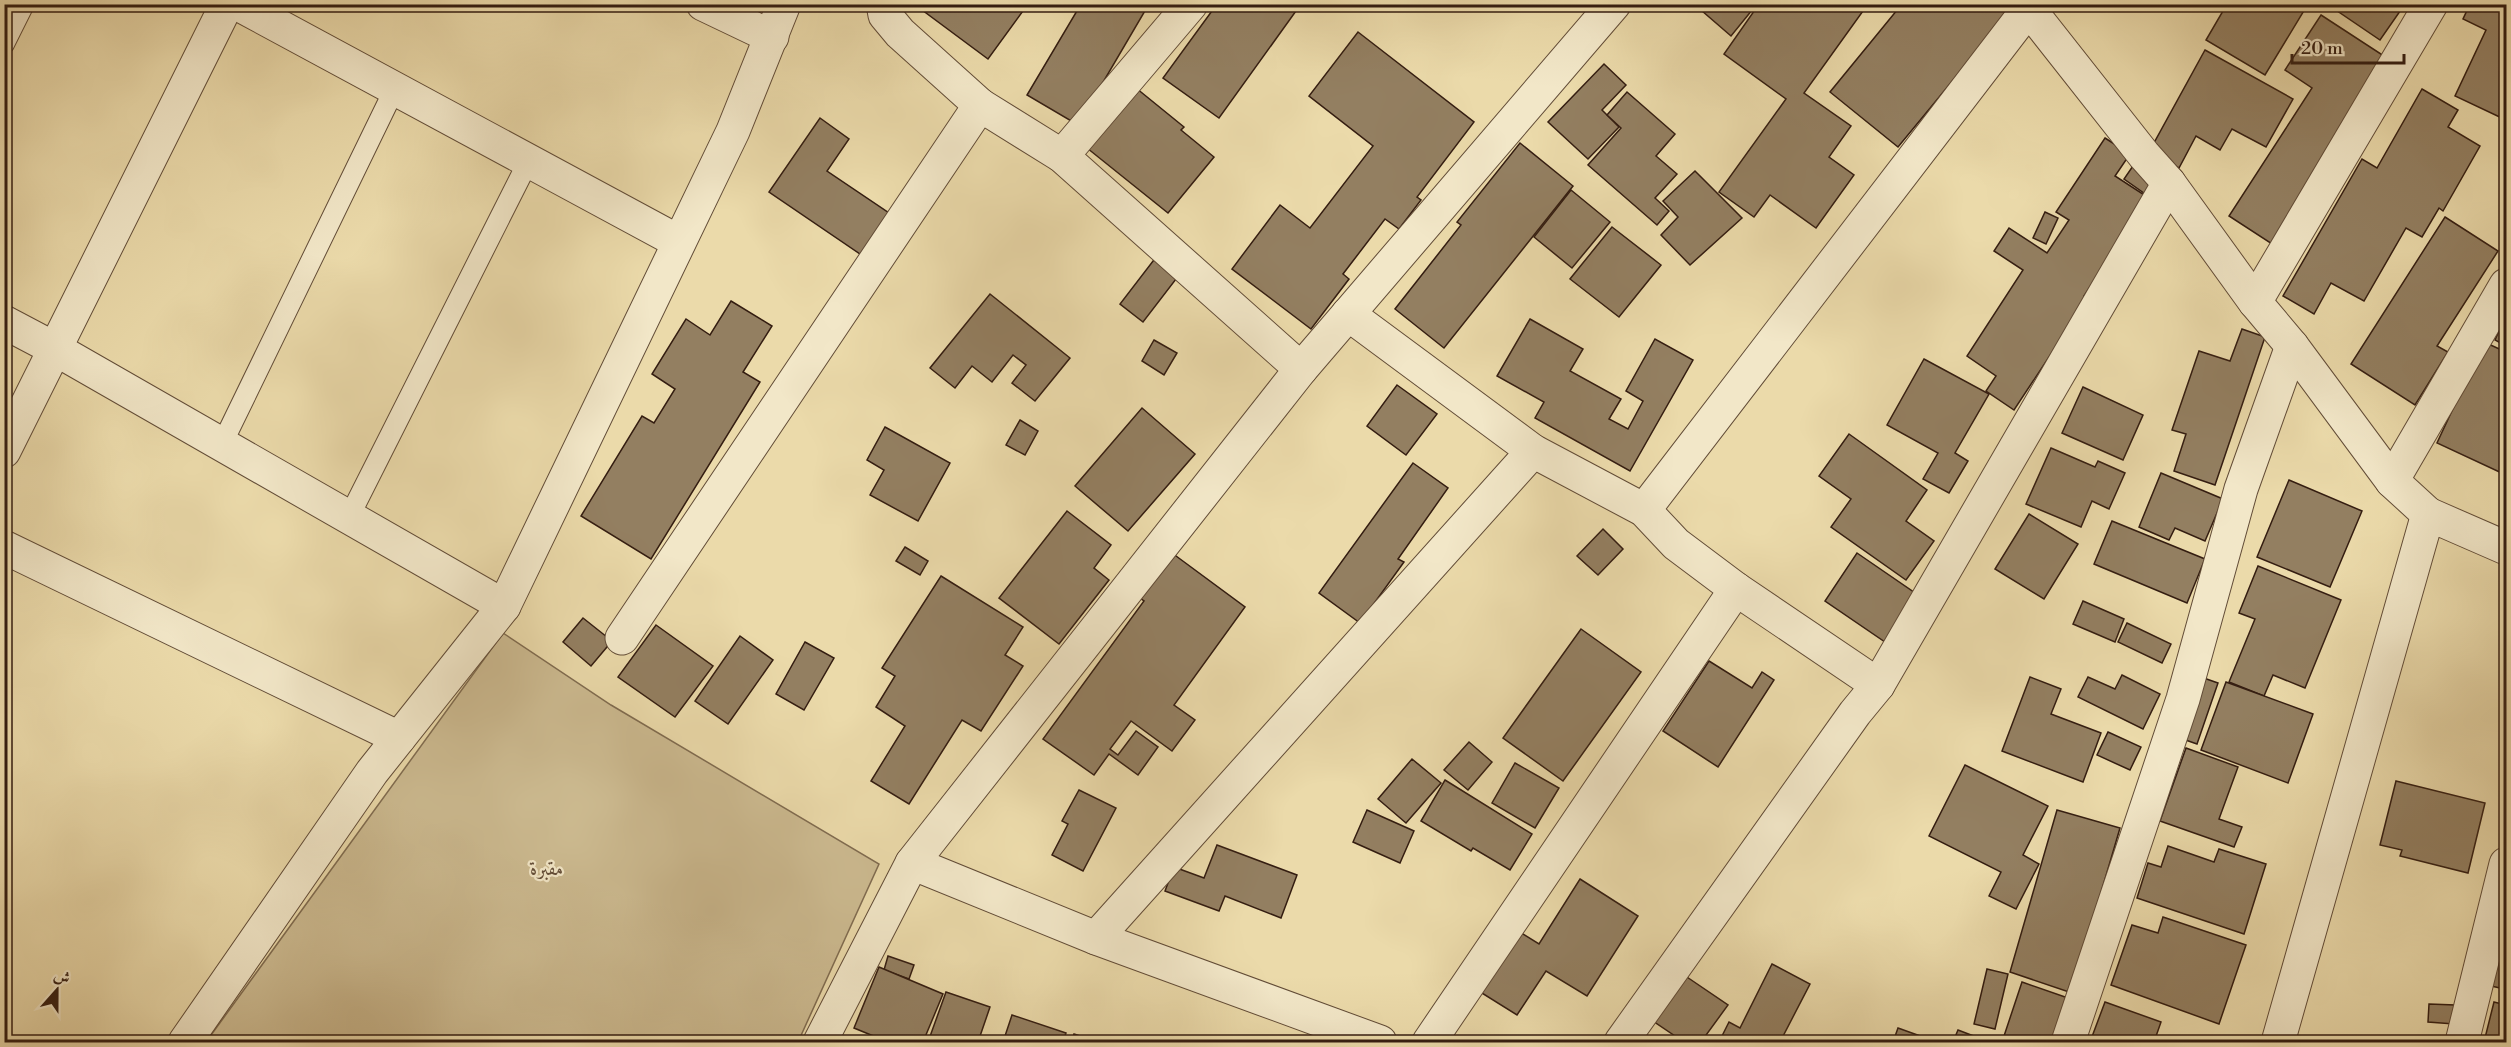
<svg xmlns="http://www.w3.org/2000/svg" width="2511" height="1047" font-family="'Libre Bodoni',Amiri,serif">
	<style>
		.green { fill: #ccba90; stroke: #806c50; stroke-width: 1.5 }
		.building { fill: #937f61; stroke: #341d11; stroke-width: 1.5 }
		.lines { fill: none; stroke-linecap: round; stroke-linejoin: round }
		.service-casing { stroke: #624c37; stroke-width: 22 }
		.minor-casing { stroke: #624c37; stroke-width: 35 }
		.tertiary-casing { stroke: #624c37; stroke-width: 35 }
		.service { stroke: #f2e7c8; stroke-width: 20 }
		.minor { stroke: #f2e7c8; stroke-width: 33 }
		.tertiary { stroke: #f2e7c8; stroke-width: 33 }
		.labels { text-anchor: middle; dominant-baseline: central; stroke-width: 4.5; stroke-linejoin: round; paint-order: stroke }
		.park-label { font-size: 20px; font-style: italic; fill: #624c37; stroke: #f2e7c8 }
	</style>
	<rect width="100%" height="100%" fill="#ebdaaa"/>
	<filter id="stains"><feTurbulence type="fractalNoise" baseFrequency=".00333" numOctaves="4"/><feColorMatrix values="0 0 0 0 .2 0 0 0 0 .09 0 0 0 0 .02 0 0 0 .5 -.17"/></filter>
	<radialGradient id="worn" r=".72"><stop offset=".6" stop-color="#630" stop-opacity="0"/><stop offset="1" stop-color="#630" stop-opacity=".3"/></radialGradient>
	<path class="green" d="M 503,633 L 611,705 L 879,864 L 798,1042 L 206,1042 Z"/>
	<g class="building">
		<path d="M 914,4 L 1028,4 L 988,59 Z"/>
		<path d="M 1081,4 L 1149,4 L 1078,125 L 1027,95 Z"/>
		<path d="M 1217,4 L 1301,4 L 1219,118 L 1163,78 Z"/>
		<path d="M 1694,4 L 1757,4 L 1731,36 Z"/>
		<path d="M 1759,4 L 1868,4 L 1804,93 L 1851,126 L 1829,157 L 1854,175 L 1816,228 L 1770,195 L 1754,217 L 1719,192 L 1786,99 L 1724,54 Z"/>
		<path d="M 1902,4 L 2016,4 L 1898,147 L 1830,92 Z"/>
		<path d="M 2227,4 L 2308,4 L 2265,75 L 2206,40 Z"/>
		<path d="M 2327,4 L 2405,4 L 2380,40 Z"/>
		<path d="M 2470,4 L 2506,4 L 2506,120 L 2455,96 L 2486,30 L 2463,19 Z"/>
		<path d="M 2321,15 L 2384,56 L 2272,244 L 2229,216 L 2312,88 L 2285,70 Z"/>
		<path d="M 1358,32 L 1474,122 L 1417,197 L 1421,200 L 1399,229 L 1385,219 L 1343,274 L 1349,279 L 1311,329 L 1232,269 L 1280,205 L 1310,228 L 1373,146 L 1309,96 Z"/>
		<path d="M 2205,50 L 2293,99 L 2266,147 L 2232,129 L 2220,150 L 2196,136 L 2179,168 L 2149,152 Z"/>
		<path d="M 1604,64 L 1626,85 L 1602,110 L 1619,127 L 1588,159 L 1548,122 Z"/>
		<path d="M 1136,88 L 1184,127 L 1181,130 L 1214,157 L 1168,213 L 1087,148 Z"/>
		<path d="M 2422,89 L 2458,110 L 2448,127 L 2480,146 L 2443,211 L 2439,208 L 2422,237 L 2406,228 L 2364,301 L 2331,283 L 2314,314 L 2283,296 L 2362,159 L 2377,168 Z"/>
		<path d="M 1627,92 L 1675,134 L 1656,156 L 1677,174 L 1655,198 L 1669,211 L 1657,225 L 1588,165 L 1621,128 L 1607,115 Z"/>
		<path d="M 820,118 L 849,139 L 827,171 L 892,215 L 863,256 L 769,192 Z"/>
		<path d="M 2105,138 L 2130,154 L 2115,176 L 2149,198 L 2084,296 L 2088,298 L 2014,410 L 1986,391 L 1996,376 L 1967,356 L 2023,270 L 1994,251 L 2009,228 L 2047,253 L 2069,220 L 2056,212 Z"/>
		<path d="M 1520,143 L 1573,186 L 1444,348 L 1395,309 L 1461,225 L 1457,222 Z"/>
		<path d="M 2135,163 L 2162,181 L 2151,198 L 2124,179 Z"/>
		<path d="M 1695,171 L 1742,218 L 1690,265 L 1661,235 L 1678,217 L 1663,201 Z"/>
		<path d="M 1571,190 L 1610,222 L 1572,268 L 1534,237 Z"/>
		<path d="M 2045,212 L 2058,218 L 2046,244 L 2033,238 Z"/>
		<path d="M 2445,217 L 2498,251 L 2437,346 L 2448,352 L 2415,405 L 2351,364 Z"/>
		<path d="M 1612,227 L 1661,265 L 1619,317 L 1570,279 Z"/>
		<path d="M 1160,252 L 1183,270 L 1143,322 L 1120,304 Z"/>
		<path d="M 990,294 L 1070,358 L 1035,401 L 1012,383 L 1026,365 L 1013,355 L 992,382 L 972,366 L 955,388 L 930,368 Z"/>
		<path d="M 731,301 L 772,326 L 743,372 L 760,382 L 651,559 L 581,516 L 642,416 L 654,423 L 675,389 L 652,374 L 686,319 L 710,335 Z"/>
		<path d="M 2506,315 L 2506,346 L 2495,340 Z"/>
		<path d="M 1530,319 L 1583,349 L 1570,371 L 1621,399 L 1609,419 L 1628,429 L 1643,401 L 1626,391 L 1655,339 L 1693,360 L 1630,471 L 1535,418 L 1544,402 L 1497,376 Z"/>
		<path d="M 2242,329 L 2265,337 L 2215,485 L 2174,471 L 2186,434 L 2172,430 L 2199,351 L 2230,361 Z"/>
		<path d="M 1154,340 L 1177,353 L 1164,375 L 1142,361 Z"/>
		<path d="M 2484,342 L 2506,352 L 2506,475 L 2437,443 Z"/>
		<path d="M 1924,359 L 1989,394 L 1955,453 L 1968,461 L 1949,493 L 1923,479 L 1938,453 L 1887,425 Z"/>
		<path d="M 1397,385 L 1437,414 L 1406,455 L 1367,426 Z"/>
		<path d="M 2083,387 L 2143,415 L 2123,460 L 2062,433 Z"/>
		<path d="M 1142,408 L 1195,454 L 1128,531 L 1075,486 Z"/>
		<path d="M 1020,420 L 1038,431 L 1025,455 L 1006,445 Z"/>
		<path d="M 885,427 L 950,463 L 918,521 L 870,495 L 884,470 L 867,460 Z"/>
		<path d="M 1849,434 L 1927,490 L 1906,521 L 1934,541 L 1906,580 L 1831,527 L 1851,499 L 1819,476 Z"/>
		<path d="M 2051,448 L 2095,467 L 2098,461 L 2125,473 L 2109,509 L 2092,501 L 2081,527 L 2026,504 Z"/>
		<path d="M 1413,463 L 1448,488 L 1398,559 L 1404,562 L 1360,623 L 1319,593 Z"/>
		<path d="M 2161,473 L 2223,499 L 2205,541 L 2175,528 L 2169,540 L 2139,527 Z"/>
		<path d="M 2289,480 L 2362,511 L 2330,587 L 2257,557 Z"/>
		<path d="M 1067,511 L 1111,545 L 1094,568 L 1109,580 L 1059,644 L 999,598 Z"/>
		<path d="M 2029,514 L 2078,544 L 2044,599 L 1995,569 Z"/>
		<path d="M 2112,521 L 2205,559 L 2187,603 L 2094,564 Z"/>
		<path d="M 1603,529 L 1623,549 L 1598,575 L 1577,556 Z"/>
		<path d="M 905,547 L 928,561 L 920,575 L 896,561 Z"/>
		<path d="M 1172,553 L 1245,607 L 1174,705 L 1195,720 L 1172,751 L 1131,721 L 1110,749 L 1118,755 L 1136,731 L 1158,747 L 1138,775 L 1109,754 L 1094,775 L 1043,739 L 1144,601 L 1140,598 Z"/>
		<path d="M 1857,553 L 1918,595 L 1885,642 L 1825,601 Z"/>
		<path d="M 2258,566 L 2341,600 L 2305,688 L 2273,675 L 2264,696 L 2229,682 L 2255,619 L 2239,613 Z"/>
		<path d="M 941,576 L 1023,627 L 1005,655 L 1023,666 L 981,731 L 962,720 L 909,804 L 871,781 L 905,726 L 876,707 L 895,676 L 882,668 Z"/>
		<path d="M 2083,601 L 2124,619 L 2115,642 L 2073,624 Z"/>
		<path d="M 583,618 L 612,641 L 591,666 L 563,642 Z"/>
		<path d="M 2127,623 L 2171,644 L 2162,663 L 2118,642 Z"/>
		<path d="M 656,625 L 713,666 L 675,717 L 618,677 Z"/>
		<path d="M 1581,629 L 1641,672 L 1563,781 L 1503,738 Z"/>
		<path d="M 740,636 L 773,660 L 728,724 L 695,701 Z"/>
		<path d="M 805,642 L 834,658 L 804,710 L 776,694 Z"/>
		<path d="M 1709,661 L 1752,688 L 1762,672 L 1774,680 L 1718,767 L 1663,731 Z"/>
		<path d="M 2122,675 L 2160,694 L 2143,729 L 2078,697 L 2088,677 L 2115,689 Z"/>
		<path d="M 2198,676 L 2218,683 L 2197,744 L 2177,737 Z"/>
		<path d="M 2030,677 L 2061,689 L 2051,714 L 2101,733 L 2083,782 L 2002,751 Z"/>
		<path d="M 2226,682 L 2313,714 L 2288,783 L 2201,750 Z"/>
		<path d="M 2108,732 L 2141,747 L 2130,770 L 2097,755 Z"/>
		<path d="M 1469,742 L 1492,762 L 1468,790 L 1444,770 Z"/>
		<path d="M 2186,748 L 2238,767 L 2219,819 L 2242,827 L 2234,847 L 2160,821 Z"/>
		<path d="M 1412,759 L 1441,783 L 1406,823 L 1378,799 Z"/>
		<path d="M 1515,763 L 1559,788 L 1535,828 L 1492,803 Z"/>
		<path d="M 1965,765 L 2048,806 L 2023,855 L 2039,864 L 2016,909 L 1989,896 L 2001,872 L 1929,836 Z"/>
		<path d="M 1445,780 L 1532,834 L 1510,870 L 1473,848 L 1471,851 L 1421,821 Z"/>
		<path d="M 2396,781 L 2485,803 L 2468,873 L 2400,856 L 2402,850 L 2380,845 Z"/>
		<path d="M 1079,790 L 1116,808 L 1083,871 L 1052,855 L 1068,824 L 1062,821 Z"/>
		<path d="M 1367,810 L 1414,831 L 1400,863 L 1353,842 Z"/>
		<path d="M 2057,810 L 2120,828 L 2086,944 L 2075,994 L 2010,972 Z"/>
		<path d="M 1217,845 L 1297,875 L 1281,918 L 1225,896 L 1219,911 L 1165,891 L 1174,867 L 1204,878 Z"/>
		<path d="M 2168,846 L 2214,862 L 2219,849 L 2266,864 L 2244,934 L 2137,898 L 2148,863 L 2161,867 Z"/>
		<path d="M 1580,879 L 1638,916 L 1587,996 L 1546,971 L 1517,1015 L 1477,990 L 1515,929 L 1539,944 Z"/>
		<path d="M 2163,917 L 2246,945 L 2219,1024 L 2111,985 L 2132,925 L 2158,933 Z"/>
		<path d="M 888,956 L 914,965 L 909,979 L 884,970 Z"/>
		<path d="M 2493,958 L 2506,962 L 2505,989 L 2486,985 Z"/>
		<path d="M 1772,964 L 1810,984 L 1780,1042 L 1719,1042 L 1729,1022 L 1740,1028 Z"/>
		<path d="M 879,967 L 943,994 L 923,1042 L 888,1042 L 854,1028 Z"/>
		<path d="M 1987,969 L 2008,974 L 1995,1029 L 1974,1024 Z"/>
		<path d="M 1681,973 L 1728,1005 L 1701,1042 L 1684,1042 L 1650,1019 Z"/>
		<path d="M 2022,982 L 2068,998 L 2053,1042 L 2023,1042 L 2004,1036 Z"/>
		<path d="M 946,992 L 990,1007 L 978,1042 L 928,1042 Z"/>
		<path d="M 2105,1002 L 2161,1022 L 2154,1042 L 2090,1042 Z"/>
		<path d="M 2494,1002 L 2506,1005 L 2506,1042 L 2484,1042 Z"/>
		<path d="M 2429,1004 L 2455,1005 L 2454,1024 L 2428,1022 Z"/>
		<path d="M 1012,1015 L 1066,1033 L 1063,1042 L 1003,1042 Z"/>
		<path d="M 1898,1028 L 1937,1042 L 1893,1042 Z"/>
		<path d="M 1958,1030 L 1984,1040 L 1983,1042 L 1953,1042 Z"/>
		<path d="M 1074,1034 L 1099,1042 L 1071,1042 Z"/>
	</g>
	<g class="lines">
		<defs>
			<g id="service">
				<path d="M 4,44 L 24,4"/>
				<path d="M 222,444 L 395,88"/>
				<path d="M 349,517 L 529,160"/>
			</g>
			<g id="minor">
				<path d="M 238,4 L 679,242"/>
				<path d="M 703,4 L 772,37"/>
				<path d="M 2025,4 L 2144,155 L 2169,183 L 2255,302 L 2292,346 L 2392,481 L 2428,514"/>
				<path d="M 1062,156 L 1191,4"/>
				<path d="M 2255,302 L 2431,4"/>
				<path d="M 1348,314 L 1533,451 L 1644,510 L 1676,544 L 1736,589 L 1878,685"/>
				<path d="M 4,322 L 57,350 L 504,606"/>
				<path d="M 1301,369 L 1614,4"/>
				<path d="M 4,451 L 227,4"/>
				<path d="M 2392,481 L 2506,285"/>
				<path d="M 1644,510 L 2029,8"/>
				<path d="M 4,547 L 399,738"/>
				<path d="M 622,638 L 980,105"/>
				<path d="M 912,863 L 1096,938 L 1380,1042"/>
				<path d="M 1096,938 L 1533,451"/>
				<path d="M 185,1042 L 372,772 L 504,606 L 733,131 L 784,4"/>
				<path d="M 1429,1042 L 1736,589"/>
				<path d="M 1621,1042 L 1855,713 L 1878,685 L 2169,183"/>
				<path d="M 2068,1042 L 2183,699 L 2241,489 L 2292,346"/>
				<path d="M 2278,1042 L 2428,514 L 2506,548"/>
				<path d="M 2462,1042 L 2506,864"/>
			</g>
			<path id="tertiary" d="M 820,1042 L 912,863 L 1301,369 L 1062,156 L 980,105 L 900,33 L 885,15 L 883,4"/>
		</defs>
		<use href="#service" class="service-casing"/>
		<use href="#minor" class="minor-casing"/>
		<use href="#tertiary" class="tertiary-casing"/>
		<use href="#service" class="service"/>
		<use href="#minor" class="minor"/>
		<use href="#tertiary" class="tertiary"/>
	</g>
	<g class="labels">
		<g class="park-label">
			<text x="547" y="869">مقبرة</text>
		</g>
	</g>
	<rect width="2511" height="1047" fill="none" stroke="#ebdaaa" stroke-width="24"/>
	<rect x="6" y="6" width="2499" height="1035" fill="none" stroke="#341d11" stroke-width="3"/>
	<rect x="12" y="12" width="2487" height="1023" fill="none" stroke="#341d11" stroke-width="1.5"/>
	<g transform="translate(57 990) rotate(21)" stroke="#f2e7c8" stroke-width="4.5" paint-order="stroke">
	<path d="M0-4.5L10 22L0 15L-10 22Z" fill="#341d11"/>
	<text y="-9" font-size="16" font-weight="bold" text-anchor="middle" fill="#341d11">ش</text>
	</g>
	<path d="M2292 54v9h112v-9" fill="none" stroke="#341d11" stroke-width="3"/>
	<text x="2301" y="54" font-size="18" fill="#341d11" stroke="#f2e7c8" stroke-width="4.5" paint-order="stroke">20 m</text>
	<rect width="100%" height="100%" filter="url(#stains)"/>
	<rect width="100%" height="100%" fill="url(#worn)"/>
</svg>
